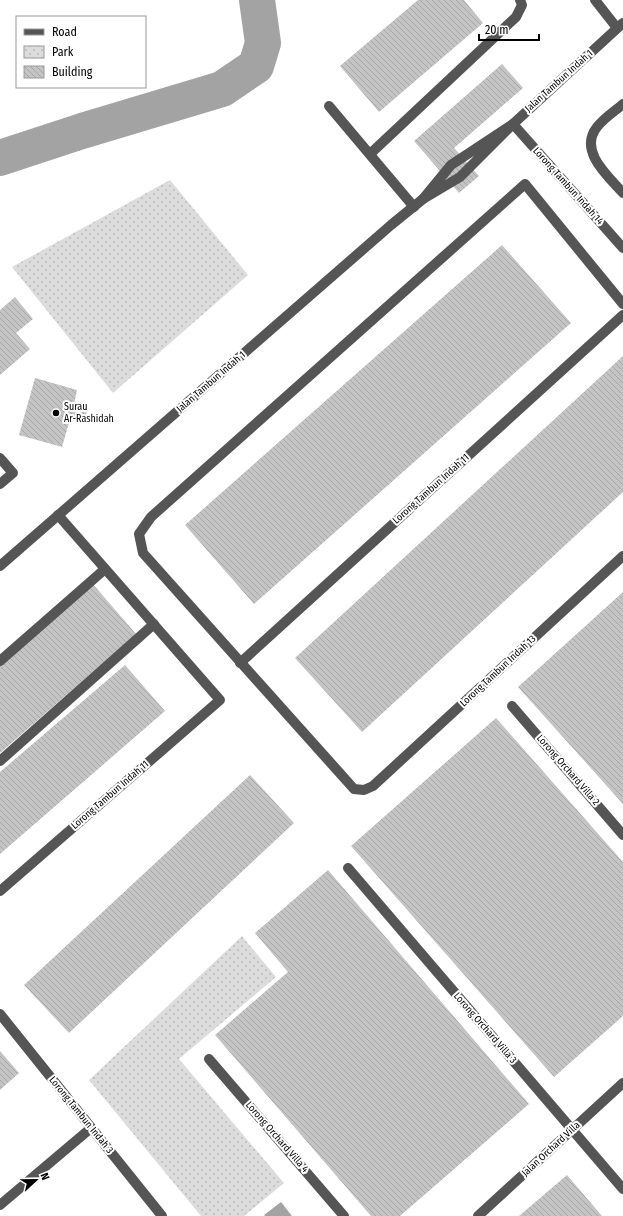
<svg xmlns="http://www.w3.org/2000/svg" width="623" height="1216" font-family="'Fira Sans Condensed',sans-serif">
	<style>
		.park { fill: url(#park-dots) }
		.water { fill: #a3a3a3 }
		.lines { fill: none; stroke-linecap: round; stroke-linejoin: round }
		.river { stroke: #a3a3a3; stroke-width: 36 }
		.building { fill: url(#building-back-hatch) }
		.minor { stroke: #555; stroke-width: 10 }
		.poi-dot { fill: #000; stroke: #fff; stroke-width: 1.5 }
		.labels { text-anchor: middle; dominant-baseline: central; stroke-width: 4; stroke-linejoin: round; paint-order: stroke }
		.street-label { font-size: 10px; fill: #000; stroke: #fff }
		.poi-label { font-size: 10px; fill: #000; stroke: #fff; text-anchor: start }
	</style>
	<defs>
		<pattern id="park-dots" width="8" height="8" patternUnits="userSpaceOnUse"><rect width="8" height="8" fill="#dcdcdc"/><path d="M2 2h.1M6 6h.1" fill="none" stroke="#bbb" stroke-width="1.8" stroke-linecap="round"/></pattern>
		<pattern id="building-back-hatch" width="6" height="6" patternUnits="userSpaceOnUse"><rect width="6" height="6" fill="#c4c4c4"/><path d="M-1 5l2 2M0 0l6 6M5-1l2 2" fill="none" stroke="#a7a7a7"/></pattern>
	</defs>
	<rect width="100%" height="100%" fill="#fff"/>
	<g class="park">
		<path d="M 170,180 L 248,275 L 113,393 L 12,267 Z"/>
		<path d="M 242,936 L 276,977 L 179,1059 L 284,1183 L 244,1216 L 201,1216 L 89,1080 Z"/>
	</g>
	<path class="water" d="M 281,1202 L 292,1216 L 265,1216 L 264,1215 Z"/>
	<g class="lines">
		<path class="river" d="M 0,158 L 82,131 L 222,89 L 256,66 L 263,43 L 257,0"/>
	</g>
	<g class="building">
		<path d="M 418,0 L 464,0 L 483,23 L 379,112 L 340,66 Z"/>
		<path d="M 502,64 L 523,88 L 454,148 L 479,176 L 459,193 L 414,141 Z"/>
		<path d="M 502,245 L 571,323 L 254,604 L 185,525 Z"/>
		<path d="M 15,297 L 33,319 L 16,333 L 30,349 L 0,375 L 0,310 Z"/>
		<path d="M 623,356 L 623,492 L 362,732 L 295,658 Z"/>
		<path d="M 35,378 L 77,390 L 74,404 L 88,408 L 83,423 L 70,419 L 62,447 L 19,435 Z"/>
		<path d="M 92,583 L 136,634 L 0,753 L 0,664 Z"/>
		<path d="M 623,592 L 623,804 L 518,687 Z"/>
		<path d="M 125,665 L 165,711 L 0,854 L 0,772 Z"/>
		<path d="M 496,718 L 623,862 L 623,1016 L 554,1077 L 351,846 Z"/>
		<path d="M 250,775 L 294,823 L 69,1033 L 24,985 Z"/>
		<path d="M 328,870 L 529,1104 L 400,1216 L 371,1216 L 215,1035 L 288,972 L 255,933 Z"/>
		<path d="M 0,1051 L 19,1073 L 0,1090 Z"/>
		<path d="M 567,1175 L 602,1216 L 519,1216 Z"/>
	</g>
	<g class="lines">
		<g class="minor">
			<path d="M 595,0 L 617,28"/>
			<path d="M 623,23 L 513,124 L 623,248"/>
			<path d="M 623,104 C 615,111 604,118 597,127 C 578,151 608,176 623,193"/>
			<path d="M 329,106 L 414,207"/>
			<path d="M 513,124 L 460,177 L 423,199 L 451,165 Z"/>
			<path d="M 370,154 L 516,17 L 522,5 L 520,0"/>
			<path d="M 623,304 L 525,184 L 151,517 L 139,534 L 143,553 L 354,789 L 364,790 L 373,786 L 623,556"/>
			<path d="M 0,458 L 13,473 L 0,484"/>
			<path d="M 0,566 L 391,225 L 423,199"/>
			<path d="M 0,661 L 105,569"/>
			<path d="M 240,663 L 623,315"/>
			<path d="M 512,706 L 623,835"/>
			<path d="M 0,761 L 154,624"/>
			<path d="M 348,868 L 623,1189"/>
			<path d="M 0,891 L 220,700 L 58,515"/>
			<path d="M 0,1014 L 162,1216"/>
			<path d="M 209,1059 L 344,1216"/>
			<path d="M 0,1205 L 91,1128"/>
			<path d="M 478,1216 L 623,1083"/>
		</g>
	</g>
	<circle class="poi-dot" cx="56" cy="413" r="4"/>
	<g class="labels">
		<g class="street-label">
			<text transform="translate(559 81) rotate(-42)">Jalan Tambun Indah 1</text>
			<text transform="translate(568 186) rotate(48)">Lorong Tambun Indah 14</text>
			<text transform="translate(211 382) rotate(-41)">Jalan Tambun Indah 1</text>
			<text transform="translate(431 489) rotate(-42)">Lorong Tambun Indah 11</text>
			<text transform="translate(498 671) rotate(-43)">Lorong Tambun Indah 13</text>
			<text transform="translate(568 770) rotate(49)">Lorong Orchard Villa 2</text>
			<text transform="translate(110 795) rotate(-41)">Lorong Tambun Indah 11</text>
			<text transform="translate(485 1028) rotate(49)">Lorong Orchard Villa 3</text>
			<text transform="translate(81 1115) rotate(51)">Lorong Tambun Indah 3</text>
			<text transform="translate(277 1137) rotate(49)">Lorong Orchard Villa 4</text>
			<text transform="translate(551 1149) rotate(-43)">Jalan Orchard Villa</text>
		</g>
		<g class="poi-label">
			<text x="64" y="407">Surau<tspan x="64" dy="12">Ar-Rashidah</tspan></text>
		</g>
	</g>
	<rect x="16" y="16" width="130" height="72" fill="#ffffff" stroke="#999999"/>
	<rect x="24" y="29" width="20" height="6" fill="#555555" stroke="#999999"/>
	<text x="52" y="36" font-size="12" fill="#000000">Road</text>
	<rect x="24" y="46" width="20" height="12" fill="url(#park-dots)" stroke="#999999"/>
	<text x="52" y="56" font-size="12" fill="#000000">Park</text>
	<rect x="24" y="66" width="20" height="12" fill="url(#building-back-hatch)" stroke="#999999"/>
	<text x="52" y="76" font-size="12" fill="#000000">Building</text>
	<g transform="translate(36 1180) rotate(68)" stroke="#ffffff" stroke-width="3" paint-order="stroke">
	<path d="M0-3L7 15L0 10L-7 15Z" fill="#000000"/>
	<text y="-6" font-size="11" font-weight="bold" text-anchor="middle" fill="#000000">N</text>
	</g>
	<path d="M479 34v6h60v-6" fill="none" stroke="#000000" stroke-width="2"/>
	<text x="485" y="34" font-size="12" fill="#000000" stroke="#ffffff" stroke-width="3" paint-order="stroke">20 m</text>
</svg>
